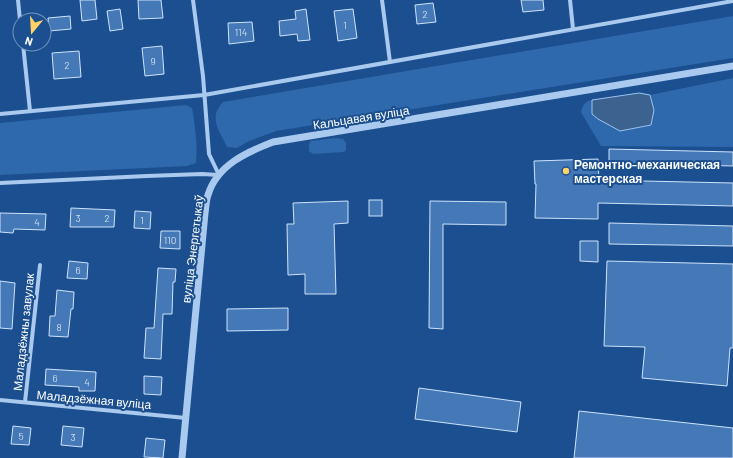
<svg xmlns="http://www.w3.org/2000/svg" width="733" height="458" font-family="Barlow,sans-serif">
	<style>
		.green { fill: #2e69ad }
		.water { fill: #3c6290; stroke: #9cc4f0 }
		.building { fill: #4478b7; stroke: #cfe3fa }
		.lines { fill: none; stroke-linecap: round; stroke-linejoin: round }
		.minor { stroke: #a9c9ee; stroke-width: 4 }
		.tertiary { stroke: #a9c9ee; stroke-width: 7 }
		.poi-dot { fill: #ffd166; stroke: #1b4f8f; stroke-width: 1.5 }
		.labels { text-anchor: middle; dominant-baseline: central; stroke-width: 4; stroke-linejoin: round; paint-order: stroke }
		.number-label { font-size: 10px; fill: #d0dded }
		.street-label { font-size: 12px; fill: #fff; stroke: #1b4f8f }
		.poi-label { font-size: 12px; font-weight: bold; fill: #fff; stroke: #1b4f8f; text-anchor: start }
	</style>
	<rect width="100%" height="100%" fill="#1b4f8f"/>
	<g class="green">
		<path d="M 733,16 L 733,58 L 276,131 L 247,142 L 237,148 L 227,147 C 219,130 208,118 223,102 Z"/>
		<path d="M 733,78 L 733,147 L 601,146 L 581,112 C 583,105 585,101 592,100 L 592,114 L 654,110 L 650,95 Z"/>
		<path d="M 186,105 L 192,108 C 195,127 198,144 196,163 L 187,166 L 0,175 L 0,123 Z"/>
		<path d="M 335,138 L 343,139 L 346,143 L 346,150 L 344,152 L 313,154 L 309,151 L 309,144 L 311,141 Z"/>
	</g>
	<path class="water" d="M 639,93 L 650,95 L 654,110 L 651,125 L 620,131 L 598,119 L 592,114 L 592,100 Z"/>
	<g class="building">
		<path d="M 80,0 L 95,0 L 97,19 L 82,21 Z"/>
		<path d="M 138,0 L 161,0 L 163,18 L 139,19 Z"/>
		<path d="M 521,0 L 543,0 L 544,10 L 523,12 Z"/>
		<path d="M 433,3 L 436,22 L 417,24 L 415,5 Z"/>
		<path d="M 120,9 L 123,29 L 110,31 L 107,11 Z"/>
		<path d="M 306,9 L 310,40 L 298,41 L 297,34 L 280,36 L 279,21 L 296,19 L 295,11 Z"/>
		<path d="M 353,9 L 357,38 L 338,41 L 334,11 Z"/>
		<path d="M 70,16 L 71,29 L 49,31 L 48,18 Z"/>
		<path d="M 252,22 L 254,41 L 229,44 L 228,23 Z"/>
		<path d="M 162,46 L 164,74 L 145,76 L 142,48 Z"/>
		<path d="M 79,51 L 81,77 L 54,79 L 52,53 Z"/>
		<path d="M 609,149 L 733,152 L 733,166 L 609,163 Z"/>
		<path d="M 598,159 L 599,180 L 733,183 L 733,206 L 598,203 L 598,219 L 535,218 L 536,184 L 535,184 L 534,161 Z"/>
		<rect x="369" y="200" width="13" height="16"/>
		<path d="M 348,201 L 348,223 L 334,224 L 336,294 L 305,294 L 305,274 L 288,275 L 287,224 L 294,224 L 293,203 Z"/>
		<path d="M 430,201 L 506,202 L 506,225 L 443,224 L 443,329 L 429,328 Z"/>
		<path d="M 71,208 L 115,210 L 114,227 L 70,227 Z"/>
		<path d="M 135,211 L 151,212 L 150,229 L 134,228 Z"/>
		<path d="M 0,213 L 46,214 L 45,230 L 14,229 L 13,233 L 0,232 Z"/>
		<path d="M 609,223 L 733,226 L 733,246 L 609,244 Z"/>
		<path d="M 161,231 L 180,231 L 180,249 L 160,248 Z"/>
		<path d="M 580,241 L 598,241 L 598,262 L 580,261 Z"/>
		<path d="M 69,261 L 88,263 L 87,279 L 67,278 Z"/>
		<path d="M 607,261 L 733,264 L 733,348 L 730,348 L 727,386 L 642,378 L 645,347 L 604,346 Z"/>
		<path d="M 158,268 L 176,269 L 175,282 L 173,282 L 172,314 L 163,314 L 161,359 L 144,358 L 146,328 L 154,328 Z"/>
		<path d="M 0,281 L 15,283 L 12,329 L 0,328 Z"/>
		<path d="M 57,290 L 74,292 L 73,309 L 71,309 L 68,337 L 49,336 L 50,316 L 55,316 Z"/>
		<path d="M 288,308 L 288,330 L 227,331 L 227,309 Z"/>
		<path d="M 46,369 L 96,372 L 95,391 L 79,391 L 79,387 L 45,385 Z"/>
		<path d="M 144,376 L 162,377 L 161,395 L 144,394 Z"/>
		<path d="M 419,388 L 521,402 L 517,432 L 415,419 Z"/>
		<path d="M 579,411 L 733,428 L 733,458 L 574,458 Z"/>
		<path d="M 13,426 L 31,428 L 29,445 L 11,444 Z"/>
		<path d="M 63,426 L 84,428 L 82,447 L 61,445 Z"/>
		<path d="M 146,438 L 165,440 L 163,458 L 144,457 Z"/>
	</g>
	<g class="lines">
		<g class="minor">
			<path d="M 18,0 L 20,20"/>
			<path d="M 382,0 L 390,62"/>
			<path d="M 570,0 L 573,29"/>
			<path d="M 23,44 L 30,111"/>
			<path d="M 0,114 L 204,95 L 733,1"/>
			<path d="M 0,183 L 147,176 L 202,174 L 219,175 L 209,154 L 203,76 L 193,0"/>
			<path d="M 0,400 L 186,418"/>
			<path d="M 25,402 L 40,265"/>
		</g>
		<path class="tertiary" d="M 182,458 L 205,213 C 206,207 206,200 208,195 C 217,165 247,152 273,142 L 733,66"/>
	</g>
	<circle class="poi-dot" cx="566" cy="171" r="4"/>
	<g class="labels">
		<g class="number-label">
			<text x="425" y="14">2</text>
			<text x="345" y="25">1</text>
			<text x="241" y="32">114</text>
			<text x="153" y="61">9</text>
			<text x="67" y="65">2</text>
			<text x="78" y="218">3</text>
			<text x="107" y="218">2</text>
			<text x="142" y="220">1</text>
			<text x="37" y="222">4</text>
			<text x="170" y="240">110</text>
			<text x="78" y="270">6</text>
			<text x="59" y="327">8</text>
			<text x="55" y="378">6</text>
			<text x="87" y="382">4</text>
			<text x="21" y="436">5</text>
			<text x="73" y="437">3</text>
		</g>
		<g class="street-label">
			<text transform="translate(361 117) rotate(-9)">Кальцавая вуліца</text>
			<text transform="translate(192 249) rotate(-83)">вуліца Энергетыкаў</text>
			<text transform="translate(23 332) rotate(-84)">Маладзёжны завулак</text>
			<text transform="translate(94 399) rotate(5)">Маладзёжная вуліца</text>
		</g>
		<g class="poi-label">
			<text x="574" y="164">Ремонтно-механическая<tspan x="574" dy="14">мастерская</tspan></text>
		</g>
	</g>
	<g transform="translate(32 32) rotate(198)"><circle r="19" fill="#1b4f8f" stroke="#7695bc"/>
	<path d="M0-3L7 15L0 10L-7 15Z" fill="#ffd166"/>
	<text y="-6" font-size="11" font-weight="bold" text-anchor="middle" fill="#ffffff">N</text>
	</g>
</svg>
